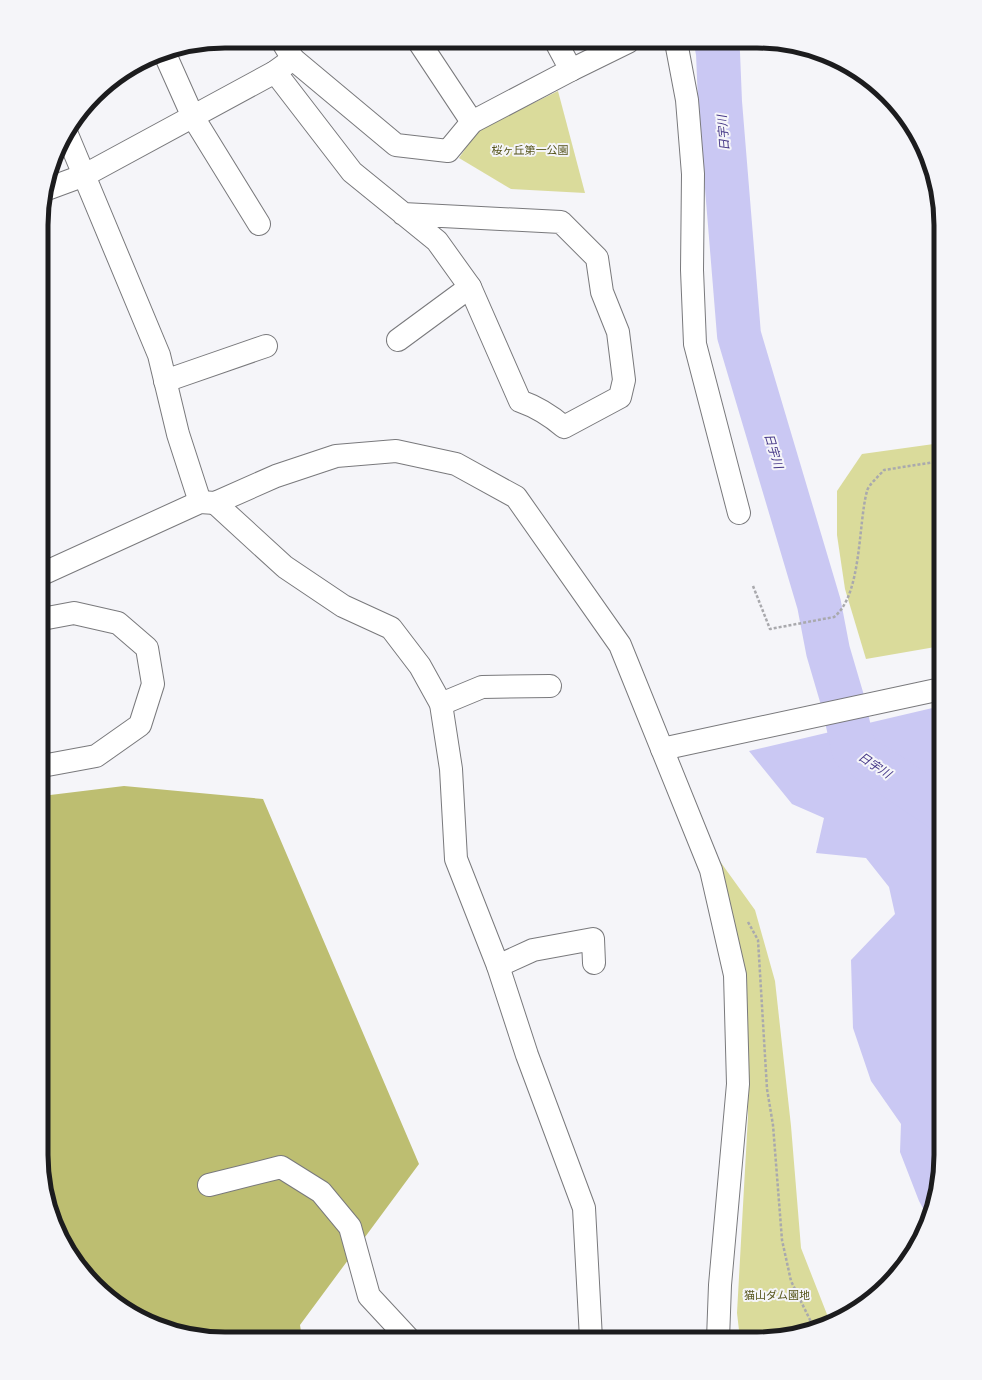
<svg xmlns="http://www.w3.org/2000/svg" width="982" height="1380" font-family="Cabin,'Noto Sans JP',sans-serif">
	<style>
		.green { fill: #dadb9b }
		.forest { fill: #bdbe71 }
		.water { fill: #cac8f3 }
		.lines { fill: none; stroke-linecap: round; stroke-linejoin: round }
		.river { stroke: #cac8f3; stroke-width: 44 }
		.minor-casing { stroke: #79797c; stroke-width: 24 }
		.path { stroke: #a9a9ad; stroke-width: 2.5; stroke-dasharray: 3 2; stroke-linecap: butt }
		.minor { stroke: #fff; stroke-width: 22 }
		.labels { text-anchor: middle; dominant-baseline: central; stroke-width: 4; stroke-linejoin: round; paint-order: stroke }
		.park-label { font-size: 11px; fill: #55541b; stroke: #f5f5f9 }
		.water-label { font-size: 12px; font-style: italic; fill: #443686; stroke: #f5f5f9 }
		.rim { fill: none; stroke: #1c1c1e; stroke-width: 5 }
	</style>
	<rect width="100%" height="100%" fill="#f5f5f9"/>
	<g class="green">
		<path d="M 558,91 L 585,193 L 511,189 L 459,158 L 478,130 Z"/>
		<path d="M 941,443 L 941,646 L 866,659 L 845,589 L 837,535 L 837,491 L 862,454 Z"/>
		<path d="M 714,853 L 755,910 L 775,981 L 791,1126 L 801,1248 L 830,1322 L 757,1339 L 740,1339 L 737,1313 L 748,1116 L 744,985 Z"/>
	</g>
	<path class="forest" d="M 124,786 L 263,799 L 419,1164 L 300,1325 L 302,1338 L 201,1337 L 155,1325 L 113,1301 L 60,1236 L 41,1155 L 42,796 Z"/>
	<path class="water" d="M 941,706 L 941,1167 L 929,1219 L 919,1201 L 900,1152 L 901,1124 L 871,1081 L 853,1028 L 851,960 L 895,914 L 889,887 L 866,858 L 816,853 L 824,818 L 792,804 L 749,751 Z"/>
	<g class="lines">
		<path class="river" d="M 716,42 L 718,53 L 720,102 L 739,335 L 819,604 L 828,651 L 843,702 L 854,751 L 941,809"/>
		<defs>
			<g id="minor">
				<path d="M 282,41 L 293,59"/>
				<path d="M 419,42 L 472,122"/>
				<path d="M 556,42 L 571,70"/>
				<path d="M 676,42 L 687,100 L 693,174 L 692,270 L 695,344 L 739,513"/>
				<path d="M 164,52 L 193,117 L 259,224"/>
				<path d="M 275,72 L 352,172 L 437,241 L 470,287 L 520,401 C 537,407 550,415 564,427 L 620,397 L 624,380 L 618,332 L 602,292 L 597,258 L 561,222 L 403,214"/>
				<path d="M 66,132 L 159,355 L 178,434 L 200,502"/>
				<path d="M 47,189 L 85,175 L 275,72 L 293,59 L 396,145 L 448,151 L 472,122 L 571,70 L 628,42"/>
				<path d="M 398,340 L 470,287"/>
				<path d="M 165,381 L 266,346"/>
				<path d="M 215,503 L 285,567 L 343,606 L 391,628 L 420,666 L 441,704 L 451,769 L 456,859 L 498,966 L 527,1055 L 584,1208 L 591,1339"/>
				<path d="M 42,574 L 200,502 L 215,503 L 276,476 L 336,456 L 396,451 L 456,464 L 516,497 L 620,645 L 711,870 L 735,975 L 738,1084 L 720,1285 L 718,1339"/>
				<path d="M 441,704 L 482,687 L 550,686"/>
				<path d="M 662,749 L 941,689"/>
				<path d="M 42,766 L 96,756 L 140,725 L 153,684 L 147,648 L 118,623 L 74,613 L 42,619"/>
				<path d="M 498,966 L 533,950 L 593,939 L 594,963"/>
				<path d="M 209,1185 L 281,1167 L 321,1192 L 350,1227 L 369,1296 L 408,1338"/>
			</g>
		</defs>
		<use href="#minor" class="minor-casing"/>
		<g class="path">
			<path d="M 753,586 L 770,629 L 834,617 C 862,595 858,524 867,491 C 869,484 879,476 884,470 L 941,461"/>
			<path d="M 748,922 L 758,940 L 767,1089 L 773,1125 L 782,1240 L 791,1281 L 813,1326"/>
		</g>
		<use href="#minor" class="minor"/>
	</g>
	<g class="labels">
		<g class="park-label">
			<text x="530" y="150">桜ヶ丘第一公園</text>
			<text x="777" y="1295">猫山ダム園地</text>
		</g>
		<g class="water-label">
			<text transform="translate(723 133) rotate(-95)">日宇川</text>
			<text transform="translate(774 451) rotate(73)">日宇川</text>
			<text transform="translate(875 765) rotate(34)">日宇川</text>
		</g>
	</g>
	<path d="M0 0H982V1380H0ZM225 48H757A177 177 0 0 1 934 225V1155A177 177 0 0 1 757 1332H225A177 177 0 0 1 48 1155V225A177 177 0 0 1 225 48Z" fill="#f5f5f9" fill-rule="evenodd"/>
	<path class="rim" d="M225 48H757A177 177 0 0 1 934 225V1155A177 177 0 0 1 757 1332H225A177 177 0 0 1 48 1155V225A177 177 0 0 1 225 48Z"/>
</svg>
